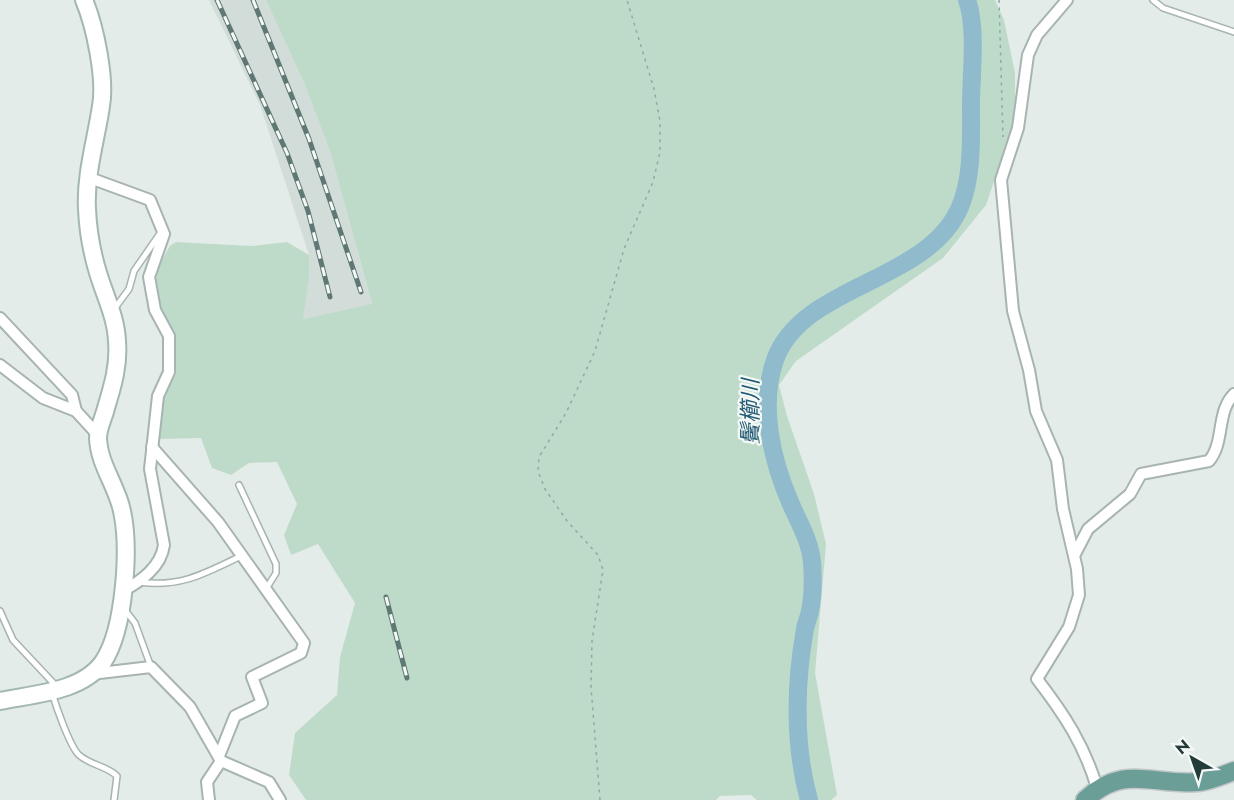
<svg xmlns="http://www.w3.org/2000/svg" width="1234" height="800" font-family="Jost,'Noto Sans JP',sans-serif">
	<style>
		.built { fill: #d2dcd9 }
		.green { fill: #bedbca }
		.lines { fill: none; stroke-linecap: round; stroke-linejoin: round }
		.river { stroke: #90bbcd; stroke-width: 18 }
		.lane-casing { stroke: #a7b4b1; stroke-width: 8 }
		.street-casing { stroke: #a7b4b1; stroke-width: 14 }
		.secondary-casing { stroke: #a3b7b3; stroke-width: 20 }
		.primary-casing { stroke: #c2c8c8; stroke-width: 21 }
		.path { stroke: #86ada7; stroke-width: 1.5; stroke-dasharray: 3 4.5; stroke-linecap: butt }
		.lane { stroke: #fff; stroke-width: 5 }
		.street { stroke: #fff; stroke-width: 10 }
		.secondary { stroke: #fff; stroke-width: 16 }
		.primary { stroke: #6c9e98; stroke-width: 18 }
		.rail-casing { stroke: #5f7874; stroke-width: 5 }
		.rail { stroke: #f4f9f7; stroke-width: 3; stroke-dasharray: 9; stroke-linecap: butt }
		.labels { text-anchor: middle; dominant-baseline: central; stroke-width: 4.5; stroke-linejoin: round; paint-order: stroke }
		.water-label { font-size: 22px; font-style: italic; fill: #235b74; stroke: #f4f9f7 }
	</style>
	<rect width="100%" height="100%" fill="#e4ece9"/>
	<path class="built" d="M 209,0 L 266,0 L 304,83 L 330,151 L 372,305 L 302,319 L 309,277 L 309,255 L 260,105 Z"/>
	<path class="green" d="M 266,0 L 995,0 L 1004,20 L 1015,73 L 1015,120 L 986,205 L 943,258 L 796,361 L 779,385 L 787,416 L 814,494 L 826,544 L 815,673 L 837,795 L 831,800 L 757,800 L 751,795 L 720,796 L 716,800 L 306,800 L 289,775 L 295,733 L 337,695 L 340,657 L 355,603 L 318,544 L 291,555 L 284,535 L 297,504 L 277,462 L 249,463 L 231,475 L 212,468 L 201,438 L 160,439 L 162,403 L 176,374 L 172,328 L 158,309 L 155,271 L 170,246 L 176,242 L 251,246 L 287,242 L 309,255 L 309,277 L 303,319 L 372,304 L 330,151 L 304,83 Z"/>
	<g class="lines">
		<path class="river" d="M 809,800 C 794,746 795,684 805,629 C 806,623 809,617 810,611 C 813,597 813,576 812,562 C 810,540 798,521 790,502 C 772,460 759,406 775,360 C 802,284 928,283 960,207 C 973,176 971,137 971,104 C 971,75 977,27 967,0"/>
		<defs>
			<g id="lane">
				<path d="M 1153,0 L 1163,8 L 1234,32"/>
				<path d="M 115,308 L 129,289 L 134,271 L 161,232"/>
				<path d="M 239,485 L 276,564 L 276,573 L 266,589"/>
				<path d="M 139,582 C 180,588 206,573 241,556"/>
				<path d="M 125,610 L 135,623 L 151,667"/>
				<path d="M 0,611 L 13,640 L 58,688"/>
				<path d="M 52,693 C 56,706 70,747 79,755 C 90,765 107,766 117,776 L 114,800"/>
			</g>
			<g id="street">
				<path d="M 1067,0 L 1037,35 L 1028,55 L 1018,128 L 1001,180 L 1013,311 L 1029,370 L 1036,411 L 1057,460 L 1063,509 L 1077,569 L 1079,595 L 1069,627 L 1037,679 C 1064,714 1085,746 1097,788"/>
				<path d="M 90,178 L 150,200 L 164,234 L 149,277 L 155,310 L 169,336 L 169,372 L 158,396 L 150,469 L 164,545 C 161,567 141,581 123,591"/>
				<path d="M 0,318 L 72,395 L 76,411"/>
				<path d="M 0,365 L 43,398 L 76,411 L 98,435"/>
				<path d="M 152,447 L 218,522 L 304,643 L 301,653 L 252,677 L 262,703 L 235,716 L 219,756"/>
				<path d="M 1075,554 L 1088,529 L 1130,494 L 1141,474 L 1209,461 C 1225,442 1216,412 1234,394"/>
				<path d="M 91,674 L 151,667 L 190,707 L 221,761 L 269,782 L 280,800"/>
				<path d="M 209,800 L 207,782 L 221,761"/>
			</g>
			<path id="secondary" d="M 0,701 C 33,694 82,692 103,662 C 125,629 130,548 122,511 C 117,486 99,465 98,438 C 98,428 104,417 106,408 C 113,385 119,365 117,341 C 116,318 106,298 99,276 C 92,254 88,232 87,209 C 85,175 96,140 101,106 C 106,79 95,26 84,0"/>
			<path id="primary" d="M 1085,800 C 1125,763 1152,786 1199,782 C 1210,781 1223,775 1234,771"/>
		</defs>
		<use href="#lane" class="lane-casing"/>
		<use href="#street" class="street-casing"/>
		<use href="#secondary" class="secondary-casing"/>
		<use href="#primary" class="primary-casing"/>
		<g class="path">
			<path d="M 999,0 L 1003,137"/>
			<path d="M 600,800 L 591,687 L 592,641 L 603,570 L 598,555 L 567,521 L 545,489 L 538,471 L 539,457 L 566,413 L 595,351 L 624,249 L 653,182 L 660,152 L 660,121 L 654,89 L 627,0"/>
		</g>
		<use href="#lane" class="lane"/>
		<use href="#street" class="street"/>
		<use href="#secondary" class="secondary"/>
		<use href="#primary" class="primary"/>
		<defs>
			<g id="rail">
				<path d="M 217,0 L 287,153 L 308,211 L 330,297"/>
				<path d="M 253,0 L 309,139 L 361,292"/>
				<path d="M 386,597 L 407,678"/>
			</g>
		</defs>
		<use href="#rail" class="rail-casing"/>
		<use href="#rail" class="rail"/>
	</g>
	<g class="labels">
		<g class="water-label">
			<text transform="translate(750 412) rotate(-90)">鬢櫛川</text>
		</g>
	</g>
	<g transform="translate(1192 758) rotate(320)" stroke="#f4f9f7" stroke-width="4.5" paint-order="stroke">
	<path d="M0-4.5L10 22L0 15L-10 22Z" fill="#243c39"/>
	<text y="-9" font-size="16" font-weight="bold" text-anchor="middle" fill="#243c39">N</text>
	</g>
</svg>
